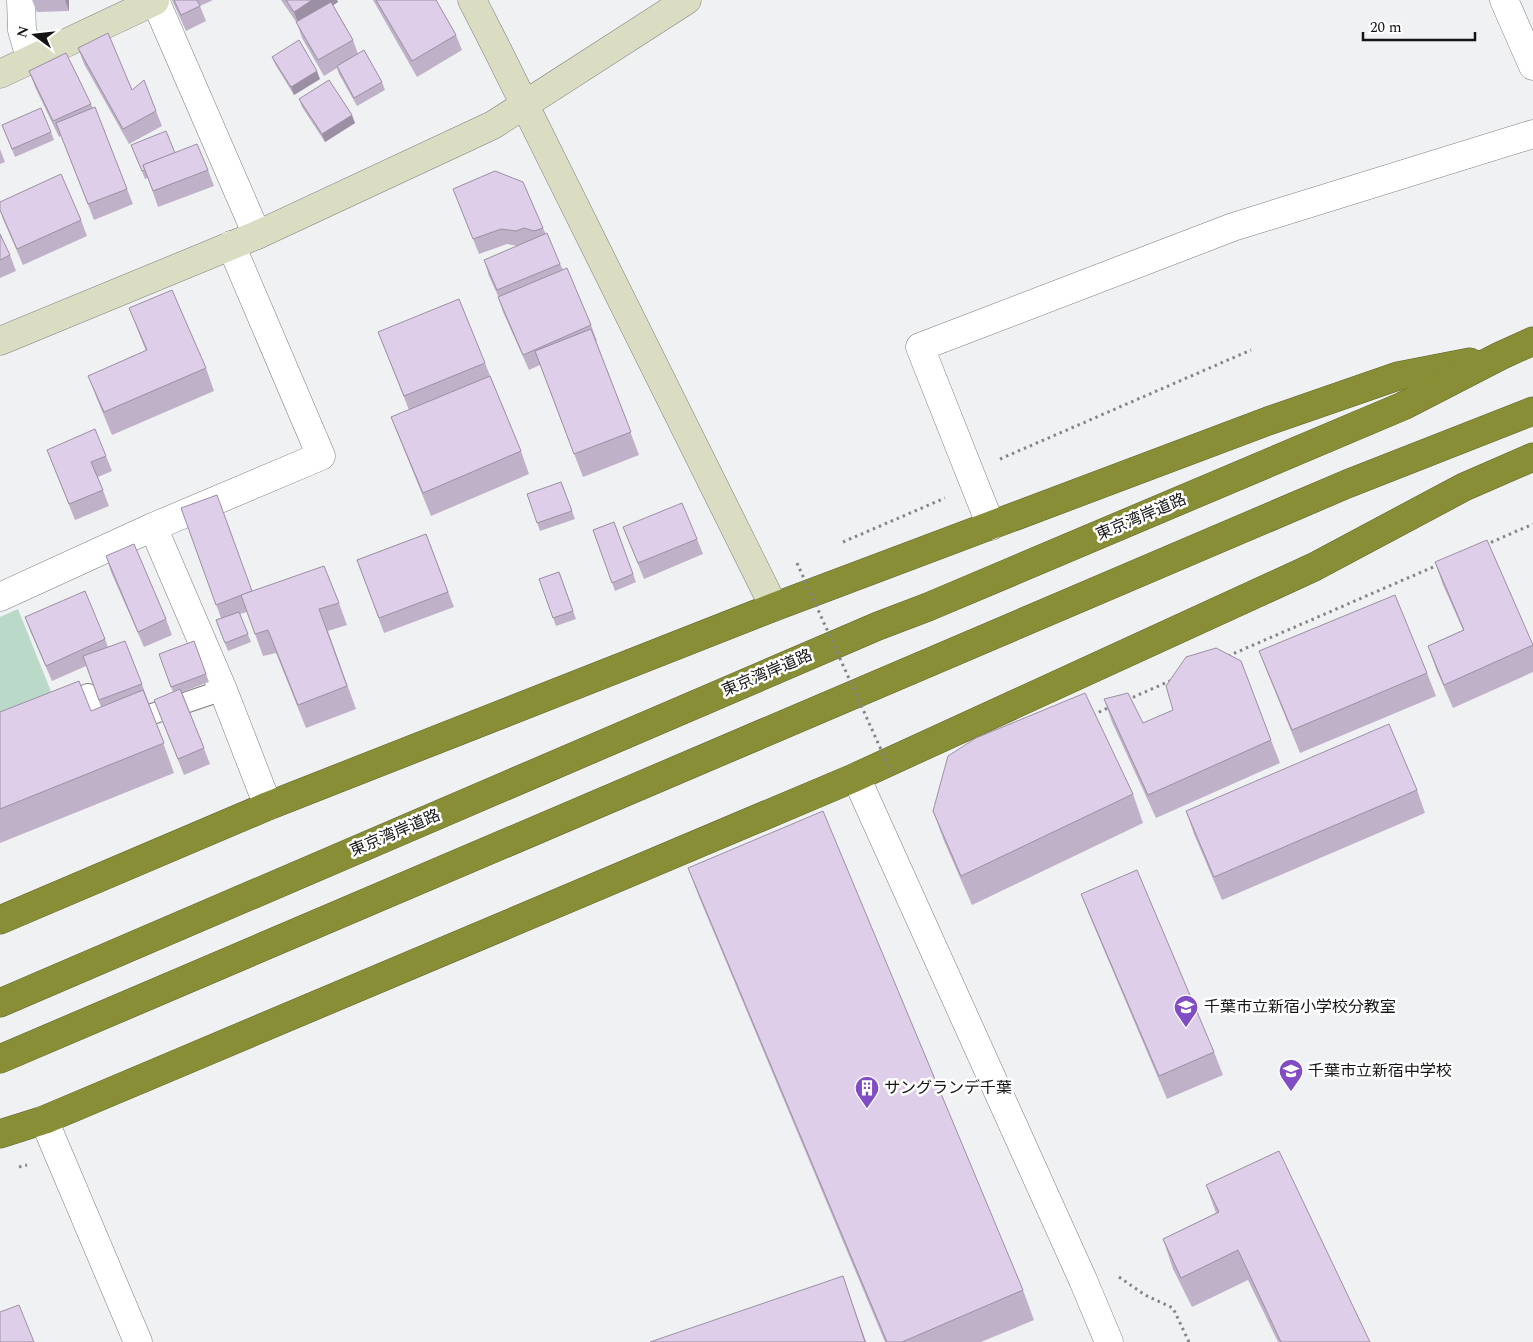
<svg xmlns="http://www.w3.org/2000/svg" width="1533" height="1342" font-family="Spectral,'Noto Sans JP',serif">
	<style>
		.green { fill: #bbd9c9 }
		.lines { fill: none; stroke-linecap: round; stroke-linejoin: round }
		.lane-casing { stroke: #7c7c7e; stroke-width: 22 }
		.street-casing { stroke: #7c7c7e; stroke-width: 29 }
		.secondary-casing { stroke: #7c7c7e; stroke-width: 29 }
		.highway-casing { stroke: #5f642a; stroke-width: 29 }
		.path { stroke: #848586; stroke-width: 3; stroke-dasharray: 2.5 4; stroke-linecap: butt }
		.lane { stroke: #fff; stroke-width: 20 }
		.street { stroke: #fff; stroke-width: 28 }
		.secondary { stroke: #dbddc2; stroke-width: 28 }
		.highway { stroke: #878e35; stroke-width: 28 }
		.path-bridge { stroke: #848586; stroke-width: 3; stroke-dasharray: 2.5 4; stroke-linecap: butt }
		.wall { fill: #bfb1c8 }
		.shaded-wall { fill: #9b90a3 }
		.building { fill: #decee9; stroke: #9b90a3 }
		.labels { text-anchor: middle; dominant-baseline: central; stroke-width: 5; stroke-linejoin: round; paint-order: stroke }
		.street-label { font-size: 16px; fill: #151516; stroke: #fff }
		.poi-label { font-size: 16px; fill: #151516; stroke: #fff; text-anchor: start }
	</style>
	<rect width="100%" height="100%" fill="#f0f1f3"/>
	<path class="green" d="M 18,609 L 54,699 L 0,724 L 0,617 Z"/>
	<g class="lines">
		<defs>
			<path id="lane" d="M 59,707 L 88,694 L 105,730 L 223,690"/>
			<g id="street">
				<path d="M 21,0 L 22,30 L 31,61"/>
				<path d="M 155,0 L 257,235"/>
				<path d="M 1504,0 L 1533,66"/>
				<path d="M 991,526 L 920,347 L 1233,227 L 1533,134"/>
				<path d="M 153,527 L 223,690 L 268,806"/>
				<path d="M 0,597 L 153,527 L 321,456 L 231,245"/>
				<path d="M 856,777 L 1083,1280 L 1109,1342"/>
				<path d="M 44,1120 L 138,1342"/>
			</g>
			<g id="secondary">
				<path d="M 472,0 L 498,51 L 774,607"/>
				<path d="M 0,74 L 155,1"/>
				<path d="M 0,341 L 257,235 L 493,125 L 687,0"/>
			</g>
			<g id="highway">
				<path d="M 0,920 L 268,806 L 774,607 L 1268,421 L 1398,376 L 1470,362"/>
				<path d="M 0,1003 L 878,626 L 928,607 L 1403,406 L 1500,356 L 1533,341"/>
				<path d="M 0,1059 L 1347,484 L 1533,411"/>
				<path d="M 0,1134 L 44,1120 L 856,777 L 1314,567 L 1464,487 L 1533,457"/>
			</g>
		</defs>
		<use href="#lane" class="lane-casing"/>
		<use href="#street" class="street-casing"/>
		<use href="#secondary" class="secondary-casing"/>
		<use href="#highway" class="highway-casing"/>
		<g class="path">
			<path d="M 1000,459 L 1251,350"/>
			<path d="M 843,542 L 945,498"/>
			<path d="M 1485,545 L 1533,524"/>
			<path d="M 1228,656 L 1440,564"/>
			<path d="M 1127,700 L 1172,680"/>
			<path d="M 1093,715 L 1110,707"/>
			<path d="M 19,1167 L 27,1165"/>
			<path d="M 1119,1277 L 1145,1295 L 1173,1308 L 1189,1342"/>
		</g>
		<use href="#lane" class="lane"/>
		<use href="#street" class="street"/>
		<use href="#secondary" class="secondary"/>
		<use href="#highway" class="highway"/>
		<path class="path-bridge" d="M 797,563 L 892,774"/>
	</g>
	<g class="wall">
		<path d="M 32,0 L 69,0 L 69,11 L 37,12 Z"/>
		<path d="M 172,0 L 213,0 L 200,6 L 206,21 L 186,31 Z"/>
		<path d="M 281,0 L 337,0 L 338,2 L 333,5 L 353,40 L 358,54 L 382,82 L 385,90 L 357,106 L 339,74 L 337,68 L 324,76 L 302,38 L 297,23 Z"/>
		<path d="M 373,0 L 436,0 L 456,35 L 462,50 L 417,77 Z"/>
		<path d="M 78,48 L 132,90 L 156,111 L 162,126 L 129,144 L 84,64 Z"/>
		<path d="M 272,57 L 320,79 L 294,95 L 275,64 Z"/>
		<path d="M 29,71 L 91,104 L 127,189 L 133,204 L 94,220 L 61,136 L 59,137 L 35,87 Z"/>
		<path d="M 299,99 L 355,123 L 325,142 L 302,107 Z"/>
		<path d="M 2,125 L 51,132 L 54,140 L 15,157 Z"/>
		<path d="M 131,145 L 175,153 L 208,170 L 214,186 L 158,207 L 148,178 L 145,179 Z"/>
		<path d="M 0,149 L 5,162 L 0,164 Z"/>
		<path d="M 453,189 L 543,228 L 563,270 L 591,325 L 597,341 L 596,341 L 639,455 L 583,477 L 540,365 L 529,370 L 503,312 L 498,297 L 498,296 L 489,276 L 484,260 L 517,246 L 507,244 L 479,254 Z"/>
		<path d="M 0,210 L 81,220 L 87,236 L 23,265 L 3,219 Z"/>
		<path d="M 0,234 L 10,255 L 16,271 L 0,278 Z"/>
		<path d="M 129,308 L 206,368 L 214,391 L 112,435 L 97,399 L 88,376 L 146,351 L 138,331 Z"/>
		<path d="M 378,332 L 485,363 L 491,378 L 521,451 L 529,474 L 431,516 L 400,440 L 391,417 L 409,410 Z"/>
		<path d="M 47,450 L 106,456 L 112,471 L 98,477 L 109,506 L 75,520 Z"/>
		<path d="M 561,482 L 575,519 L 540,531 L 527,494 Z"/>
		<path d="M 181,508 L 252,591 L 339,603 L 347,625 L 328,631 L 356,709 L 306,728 L 276,653 L 263,656 L 247,612 L 240,614 L 251,642 L 228,651 L 216,620 L 221,618 Z"/>
		<path d="M 614,522 L 636,582 L 615,591 L 593,530 Z"/>
		<path d="M 623,527 L 697,539 L 703,554 L 644,579 Z"/>
		<path d="M 426,534 L 454,607 L 384,633 L 357,560 Z"/>
		<path d="M 106,556 L 166,619 L 172,635 L 144,647 L 111,572 Z"/>
		<path d="M 1435,562 L 1533,646 L 1533,672 L 1453,708 L 1436,669 L 1428,646 L 1463,630 L 1443,585 Z"/>
		<path d="M 559,572 L 576,619 L 556,626 L 539,579 Z"/>
		<path d="M 25,617 L 105,639 L 108,647 L 142,684 L 174,773 L 0,843 L 0,712 L 91,711 L 101,707 L 86,666 L 52,681 L 31,633 Z"/>
		<path d="M 194,641 L 209,682 L 182,692 L 210,764 L 184,775 L 154,700 L 173,692 L 159,654 Z"/>
		<path d="M 1259,651 L 1427,673 L 1436,696 L 1300,753 L 1268,674 Z"/>
		<path d="M 1104,699 L 1143,723 L 1173,710 L 1271,740 L 1280,763 L 1156,818 L 1112,722 Z"/>
		<path d="M 1417,790 L 1425,813 L 1222,900 L 1194,834 L 1186,811 Z"/>
		<path d="M 1133,794 L 1143,823 L 972,905 L 944,841 L 933,811 Z"/>
		<path d="M 688,868 L 1023,1290 L 1034,1320 L 981,1342 L 885,1342 L 699,897 Z"/>
		<path d="M 1081,894 L 1214,1052 L 1223,1075 L 1167,1099 L 1090,917 Z"/>
		<path d="M 1206,1185 L 1370,1342 L 1278,1342 L 1248,1280 L 1192,1307 L 1173,1269 L 1163,1239 L 1216,1213 Z"/>
	</g>
	<g class="shaded-wall">
		<path d="M 65,0 L 69,0 L 69,11 Z"/>
		<path d="M 312,0 L 337,0 L 338,2 L 300,28 L 294,12 Z"/>
		<path d="M 317,71 L 320,79 L 294,95 L 291,87 Z"/>
		<path d="M 352,115 L 355,123 L 325,142 L 322,134 Z"/>
		<path d="M 843,1276 L 853,1305 L 866,1342 L 865,1342 Z"/>
	</g>
	<g class="building">
		<path d="M 174,0 L 197,0 L 200,6 L 181,15 Z"/>
		<path d="M 286,0 L 312,0 L 294,12 Z"/>
		<path d="M 376,0 L 436,0 L 456,35 L 412,61 Z"/>
		<path d="M 331,2 L 353,40 L 318,60 L 296,22 Z"/>
		<path d="M 108,33 L 132,90 L 144,80 L 156,111 L 123,129 L 78,48 Z"/>
		<path d="M 299,40 L 317,71 L 291,87 L 272,57 Z"/>
		<path d="M 364,50 L 382,82 L 354,98 L 337,66 Z"/>
		<path d="M 66,53 L 91,104 L 53,121 L 29,71 Z"/>
		<path d="M 329,80 L 352,115 L 322,134 L 299,99 Z"/>
		<path d="M 95,107 L 127,189 L 88,204 L 56,123 Z"/>
		<path d="M 41,108 L 51,132 L 12,149 L 2,125 Z"/>
		<path d="M 166,131 L 175,153 L 143,165 L 145,170 L 142,171 L 131,145 Z"/>
		<path d="M 197,144 L 208,170 L 153,191 L 143,165 Z"/>
		<path d="M 495,171 L 523,182 L 543,228 L 534,231 L 524,228 L 516,231 L 501,229 L 473,239 L 453,189 Z"/>
		<path d="M 61,174 L 81,220 L 17,249 L 0,210 L 0,202 Z"/>
		<path d="M 547,233 L 560,264 L 497,290 L 484,260 Z"/>
		<path d="M 0,234 L 10,255 L 0,260 Z"/>
		<path d="M 567,268 L 591,325 L 523,355 L 498,297 Z"/>
		<path d="M 172,290 L 206,368 L 104,412 L 88,376 L 147,350 L 129,308 Z"/>
		<path d="M 459,299 L 485,363 L 404,396 L 378,332 Z"/>
		<path d="M 591,329 L 631,432 L 574,454 L 535,351 Z"/>
		<path d="M 490,376 L 521,451 L 423,493 L 391,417 Z"/>
		<path d="M 95,429 L 106,456 L 91,462 L 103,490 L 69,504 L 47,450 Z"/>
		<path d="M 561,482 L 572,511 L 537,523 L 527,494 Z"/>
		<path d="M 217,495 L 252,591 L 216,605 L 181,508 Z"/>
		<path d="M 682,503 L 697,539 L 638,563 L 623,527 Z"/>
		<path d="M 614,522 L 633,574 L 612,583 L 593,530 Z"/>
		<path d="M 426,534 L 448,592 L 379,618 L 357,560 Z"/>
		<path d="M 1487,540 L 1533,645 L 1444,685 L 1428,646 L 1464,630 L 1435,562 Z"/>
		<path d="M 134,544 L 166,619 L 138,632 L 106,556 Z"/>
		<path d="M 324,566 L 339,603 L 319,609 L 347,686 L 298,705 L 268,630 L 255,634 L 241,595 Z"/>
		<path d="M 559,572 L 573,611 L 553,618 L 539,579 Z"/>
		<path d="M 85,591 L 105,639 L 46,666 L 25,617 Z"/>
		<path d="M 1395,595 L 1427,673 L 1292,730 L 1259,651 Z"/>
		<path d="M 239,612 L 248,634 L 225,643 L 216,620 Z"/>
		<path d="M 125,641 L 142,684 L 99,700 L 83,656 Z"/>
		<path d="M 194,641 L 206,674 L 171,687 L 159,654 Z"/>
		<path d="M 1216,648 L 1241,661 L 1271,740 L 1148,795 L 1104,699 L 1128,693 L 1143,723 L 1173,710 L 1166,686 L 1186,657 Z"/>
		<path d="M 79,681 L 91,711 L 143,690 L 164,743 L 0,809 L 0,712 Z"/>
		<path d="M 180,689 L 204,748 L 178,759 L 154,700 Z"/>
		<path d="M 1085,693 L 1133,794 L 961,876 L 933,811 L 948,756 L 976,738 Z"/>
		<path d="M 1389,724 L 1417,790 L 1214,877 L 1186,811 Z"/>
		<path d="M 823,811 L 1023,1290 L 902,1342 L 887,1342 L 688,868 Z"/>
		<path d="M 1137,870 L 1214,1052 L 1159,1076 L 1081,894 Z"/>
		<path d="M 1279,1151 L 1370,1342 L 1281,1342 L 1238,1250 L 1181,1278 L 1163,1239 L 1219,1212 L 1206,1185 Z"/>
		<path d="M 843,1276 L 865,1342 L 650,1342 Z"/>
		<path d="M 19,1305 L 34,1342 L 0,1342 L 0,1312 Z"/>
	</g>
	<defs>
		<symbol id="school-pin" viewBox="-11 -11 22 30"><path d="M0 17L-7.5 6A9.5 9.5 0 1 1 7.5 6Z" fill="#804dc5" stroke="#fff"/><path d="M0-5L7-2L0 1L-7-2ZM-4 1L0 2.5L4 1V4Q0 6-4 4Z" fill="#fff"/></symbol>
		<symbol id="building-pin" viewBox="-11 -11 22 30"><path d="M0 17L-7.5 6A9.5 9.5 0 1 1 7.5 6Z" fill="#804dc5" stroke="#fff"/><path d="M-4-6H4V6H1V3H-1V6H-4ZM-2.5-4.3h1.7v1.8h-1.7ZM.8-4.3h1.7v1.8H.8ZM-2.5-1h1.7V.8h-1.7ZM.8-1h1.7V.8H.8Z" fill="#fff"/></symbol>
	</defs>
	<g fill-rule="evenodd">
		<use href="#school-pin" x="1172" y="993" width="28" height="38"/>
		<use href="#school-pin" x="1277" y="1057" width="28" height="38"/>
		<use href="#building-pin" x="853" y="1074" width="28" height="38"/>
	</g>
	<g class="labels">
		<g class="street-label">
			<text transform="translate(1141 517) rotate(-23)">東京湾岸道路</text>
			<text transform="translate(767 673) rotate(-23)">東京湾岸道路</text>
			<text transform="translate(395 833) rotate(-23)">東京湾岸道路</text>
		</g>
		<g class="poi-label">
			<text x="1204" y="1007">千葉市立新宿小学校分教室</text>
			<text x="1308" y="1071">千葉市立新宿中学校</text>
			<text x="884" y="1088">サングランデ千葉</text>
		</g>
	</g>
	<g transform="translate(35 35) rotate(285)" stroke="#ffffff" stroke-width="4" paint-order="stroke">
	<path d="M0-4L9 19L0 12L-9 19Z" fill="#151516"/>
	<text y="-8" font-size="14" font-weight="bold" text-anchor="middle" fill="#151516">N</text>
	</g>
	<path d="M1363 32v8h112v-8" fill="none" stroke="#151516" stroke-width="2.5"/>
	<text x="1370" y="32" font-size="15" fill="#151516" stroke="#ffffff" stroke-width="4" paint-order="stroke">20 m</text>
</svg>
